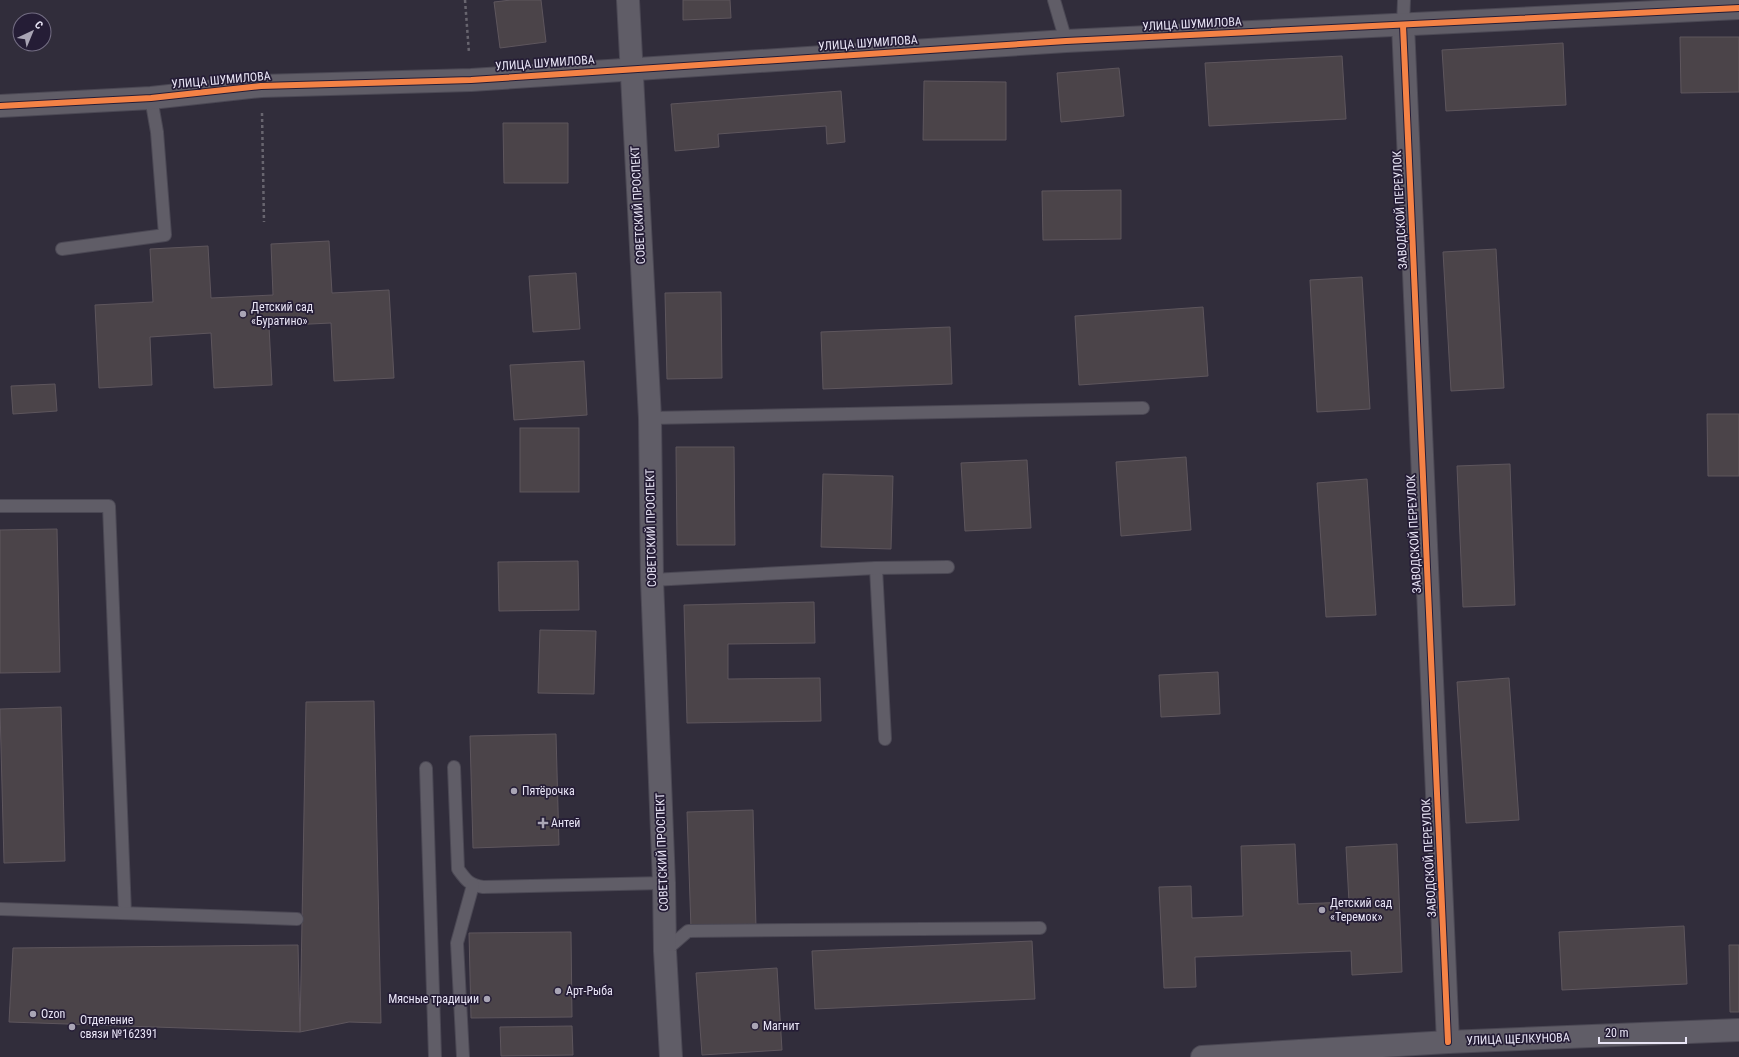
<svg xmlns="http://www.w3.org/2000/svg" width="1739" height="1057" font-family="'Roboto Condensed',sans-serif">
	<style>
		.building { fill: #4b4449; stroke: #5e565d }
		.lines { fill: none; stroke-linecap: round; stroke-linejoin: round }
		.service-casing { stroke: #4b4854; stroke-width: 14 }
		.minor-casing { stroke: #4b4854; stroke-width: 24 }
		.secondary-casing { stroke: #4b4854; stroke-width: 24 }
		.path { stroke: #68656f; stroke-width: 2.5; stroke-dasharray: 3 3; stroke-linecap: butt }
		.service { stroke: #605d67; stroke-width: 12 }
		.minor { stroke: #605d67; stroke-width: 22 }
		.secondary { stroke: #605d67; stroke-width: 22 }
		.cycleway-casing { stroke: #251d36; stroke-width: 8 }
		.cycleway { stroke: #f48246; stroke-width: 6 }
		.poi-dot { fill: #a9a5b5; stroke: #251d36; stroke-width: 1.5 }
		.labels { text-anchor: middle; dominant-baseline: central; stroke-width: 3.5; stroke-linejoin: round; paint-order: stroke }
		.street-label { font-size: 12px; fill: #e9e5f6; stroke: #251d36 }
		.poi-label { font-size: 12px; fill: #e9e5f6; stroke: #251d36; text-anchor: start }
	</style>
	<rect width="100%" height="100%" fill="#312d3b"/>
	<g class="building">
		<path d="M 511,0 L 541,0 L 546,42 L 500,48 L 494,2 Z"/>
		<path d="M 683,0 L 730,0 L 731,18 L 683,20 Z"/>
		<path d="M 1680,37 L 1739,37 L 1739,92 L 1681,93 Z"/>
		<path d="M 1563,43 L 1566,105 L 1446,111 L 1442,50 Z"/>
		<path d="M 1342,56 L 1346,119 L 1209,126 L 1205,63 Z"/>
		<path d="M 1119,68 L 1124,116 L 1061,122 L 1057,73 Z"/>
		<path d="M 924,81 L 1006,82 L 1006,140 L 923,140 Z"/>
		<path d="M 841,91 L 845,142 L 827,144 L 826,126 L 718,134 L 719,147 L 675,151 L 671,104 Z"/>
		<path d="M 503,123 L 568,123 L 568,183 L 504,183 Z"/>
		<path d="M 1121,190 L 1121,239 L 1043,240 L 1042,191 Z"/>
		<path d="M 329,241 L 332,293 L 389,290 L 394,378 L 334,381 L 331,323 L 269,326 L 272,385 L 214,388 L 211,333 L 150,337 L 152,385 L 99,388 L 95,305 L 153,302 L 150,249 L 208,246 L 211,298 L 273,295 L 271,244 Z"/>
		<path d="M 1496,249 L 1504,388 L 1451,391 L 1443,252 Z"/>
		<path d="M 576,273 L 580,329 L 533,332 L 529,276 Z"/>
		<path d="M 1362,277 L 1370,409 L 1317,412 L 1310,280 Z"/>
		<path d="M 721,292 L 722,378 L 667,379 L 665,293 Z"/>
		<path d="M 1203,307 L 1208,376 L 1079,385 L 1075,316 Z"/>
		<path d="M 950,327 L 952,384 L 823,389 L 821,332 Z"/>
		<path d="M 584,361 L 587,415 L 514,420 L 510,365 Z"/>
		<path d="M 55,384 L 57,411 L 13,414 L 11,386 Z"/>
		<path d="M 1707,414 L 1739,414 L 1739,476 L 1708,476 Z"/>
		<rect x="520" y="428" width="59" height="64"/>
		<path d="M 676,447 L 734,447 L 735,545 L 677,545 Z"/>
		<path d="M 1186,457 L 1191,530 L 1121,536 L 1116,462 Z"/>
		<path d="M 1027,460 L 1031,528 L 965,531 L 961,463 Z"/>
		<path d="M 1510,464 L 1515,605 L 1463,607 L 1457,466 Z"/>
		<path d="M 823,474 L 893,476 L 891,549 L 821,547 Z"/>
		<path d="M 1367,479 L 1376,615 L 1326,617 L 1317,483 Z"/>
		<path d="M 57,529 L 60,672 L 0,673 L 0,530 Z"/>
		<path d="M 578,561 L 579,610 L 499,611 L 498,562 Z"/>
		<path d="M 814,602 L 815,643 L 728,644 L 728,679 L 820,678 L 821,721 L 687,723 L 684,605 Z"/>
		<path d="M 540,630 L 596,631 L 594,694 L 538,693 Z"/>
		<path d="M 1218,672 L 1220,714 L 1161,717 L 1159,675 Z"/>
		<path d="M 1509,678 L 1519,820 L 1466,823 L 1457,682 Z"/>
		<path d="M 374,701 L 381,1023 L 349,1022 L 300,1032 L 306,702 Z"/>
		<path d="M 61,707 L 65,861 L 4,863 L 0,709 Z"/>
		<path d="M 556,734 L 559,845 L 473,848 L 470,736 Z"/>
		<path d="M 753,810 L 756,928 L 691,929 L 687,812 Z"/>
		<path d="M 1295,844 L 1298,904 L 1349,902 L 1346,847 L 1397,844 L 1402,972 L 1352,975 L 1351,951 L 1195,957 L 1196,987 L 1164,988 L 1159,887 L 1191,886 L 1192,918 L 1243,916 L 1241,846 Z"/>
		<path d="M 1684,926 L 1687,984 L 1562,990 L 1559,932 Z"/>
		<path d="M 571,932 L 572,1017 L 471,1018 L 469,933 Z"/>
		<path d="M 1032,941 L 1035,999 L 815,1009 L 812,951 Z"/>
		<path d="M 298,945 L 300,1032 L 9,1022 L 13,948 Z"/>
		<path d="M 1729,945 L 1739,945 L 1739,1012 L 1730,1012 Z"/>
		<path d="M 777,968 L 782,1050 L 702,1055 L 696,973 Z"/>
		<path d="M 572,1026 L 573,1055 L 501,1056 L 500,1027 Z"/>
	</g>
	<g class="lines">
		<defs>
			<g id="service">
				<path d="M 1054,0 L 1066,41"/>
				<path d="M 1403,25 L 1404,0"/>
				<path d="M 62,249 L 165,235 L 157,132 L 151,98"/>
				<path d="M 650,418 L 1143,408"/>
				<path d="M 0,506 L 109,506 L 125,913"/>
				<path d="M 876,568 L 885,739"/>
				<path d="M 652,580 L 876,568 L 948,567"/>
				<path d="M 454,767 L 458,869 C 466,880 469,885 483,887 L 664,883"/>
				<path d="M 426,768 L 435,1057"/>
				<path d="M 0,909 L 297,919"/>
				<path d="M 665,951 L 688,931 L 1040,928"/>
				<path d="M 463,1057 L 457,943 L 473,885"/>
			</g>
			<g id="minor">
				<path d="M 1403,25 L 1448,1042"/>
				<path d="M 0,106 L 151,98 L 261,86 L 471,80 L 1066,41 L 1739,8"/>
			</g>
			<g id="secondary">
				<path d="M 628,0 L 650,418 L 652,580 L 664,883 L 665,951 L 671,1057"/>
				<path d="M 1202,1057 L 1448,1042 L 1739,1030"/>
			</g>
		</defs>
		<use href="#service" class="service-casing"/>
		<use href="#minor" class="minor-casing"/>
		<use href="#secondary" class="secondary-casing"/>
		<g class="path">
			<path d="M 465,0 L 469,53"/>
			<path d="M 262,113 L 264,222"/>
		</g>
		<use href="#service" class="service"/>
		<use href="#minor" class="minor"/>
		<use href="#secondary" class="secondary"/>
		<defs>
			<g id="cycleway">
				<path d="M 1403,25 L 1448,1042"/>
				<path d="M 0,106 L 151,98 L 261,86 L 471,80 L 1066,41 L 1739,8"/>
			</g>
		</defs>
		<use href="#cycleway" class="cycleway-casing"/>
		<use href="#cycleway" class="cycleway"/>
	</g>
	<g class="poi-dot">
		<circle cx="243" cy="314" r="4"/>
		<circle cx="514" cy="791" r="4"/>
		<path d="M541 817h4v4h4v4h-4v4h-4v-4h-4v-4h4z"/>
		<circle cx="1322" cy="910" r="4"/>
		<circle cx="558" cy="991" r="4"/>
		<circle cx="487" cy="999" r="4"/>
		<circle cx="33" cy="1014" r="4"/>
		<circle cx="755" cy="1026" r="4"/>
		<circle cx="72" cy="1027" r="4"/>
	</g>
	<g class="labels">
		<g class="street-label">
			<text transform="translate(1192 24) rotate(-3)">УЛИЦА ШУМИЛОВА</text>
			<text transform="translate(868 43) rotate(-4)">УЛИЦА ШУМИЛОВА</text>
			<text transform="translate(545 63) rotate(-4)">УЛИЦА ШУМИЛОВА</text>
			<text transform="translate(221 80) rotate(-5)">УЛИЦА ШУМИЛОВА</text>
			<text transform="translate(638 205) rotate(-93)">СОВЕТСКИЙ ПРОСПЕКТ</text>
			<text transform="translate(1400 210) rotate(-93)">ЗАВОДСКОЙ ПЕРЕУЛОК</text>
			<text transform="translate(651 528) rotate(-91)">СОВЕТСКИЙ ПРОСПЕКТ</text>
			<text transform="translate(1414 534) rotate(-93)">ЗАВОДСКОЙ ПЕРЕУЛОК</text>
			<text transform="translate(662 852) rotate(-92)">СОВЕТСКИЙ ПРОСПЕКТ</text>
			<text transform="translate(1429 858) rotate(-93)">ЗАВОДСКОЙ ПЕРЕУЛОК</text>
			<text transform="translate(1518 1039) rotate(-2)">УЛИЦА ЩЕЛКУНОВА</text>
		</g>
		<g class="poi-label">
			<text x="251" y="307">Детский сад<tspan x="251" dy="14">«Буратино»</tspan></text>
			<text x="522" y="791">Пятёрочка</text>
			<text x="551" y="823">Антей</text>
			<text x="1330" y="903">Детский сад<tspan x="1330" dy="14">«Теремок»</tspan></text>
			<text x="566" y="991">Арт-Рыба</text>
			<text x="479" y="999" text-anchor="end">Мясные традиции</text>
			<text x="41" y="1014">Ozon</text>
			<text x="80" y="1020">Отделение<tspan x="80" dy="14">связи №162391</tspan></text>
			<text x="763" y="1026">Магнит</text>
		</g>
	</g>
	<g transform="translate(32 32) rotate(44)"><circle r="19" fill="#251d36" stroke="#736d83"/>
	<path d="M0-3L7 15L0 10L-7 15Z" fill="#a9a5b5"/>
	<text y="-6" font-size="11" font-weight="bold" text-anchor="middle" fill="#e9e5f6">С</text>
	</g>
	<path d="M1599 1037v6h87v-6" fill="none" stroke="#e9e5f6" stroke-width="2"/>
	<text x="1605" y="1037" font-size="12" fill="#e9e5f6" stroke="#251d36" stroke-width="3" paint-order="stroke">20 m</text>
</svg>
